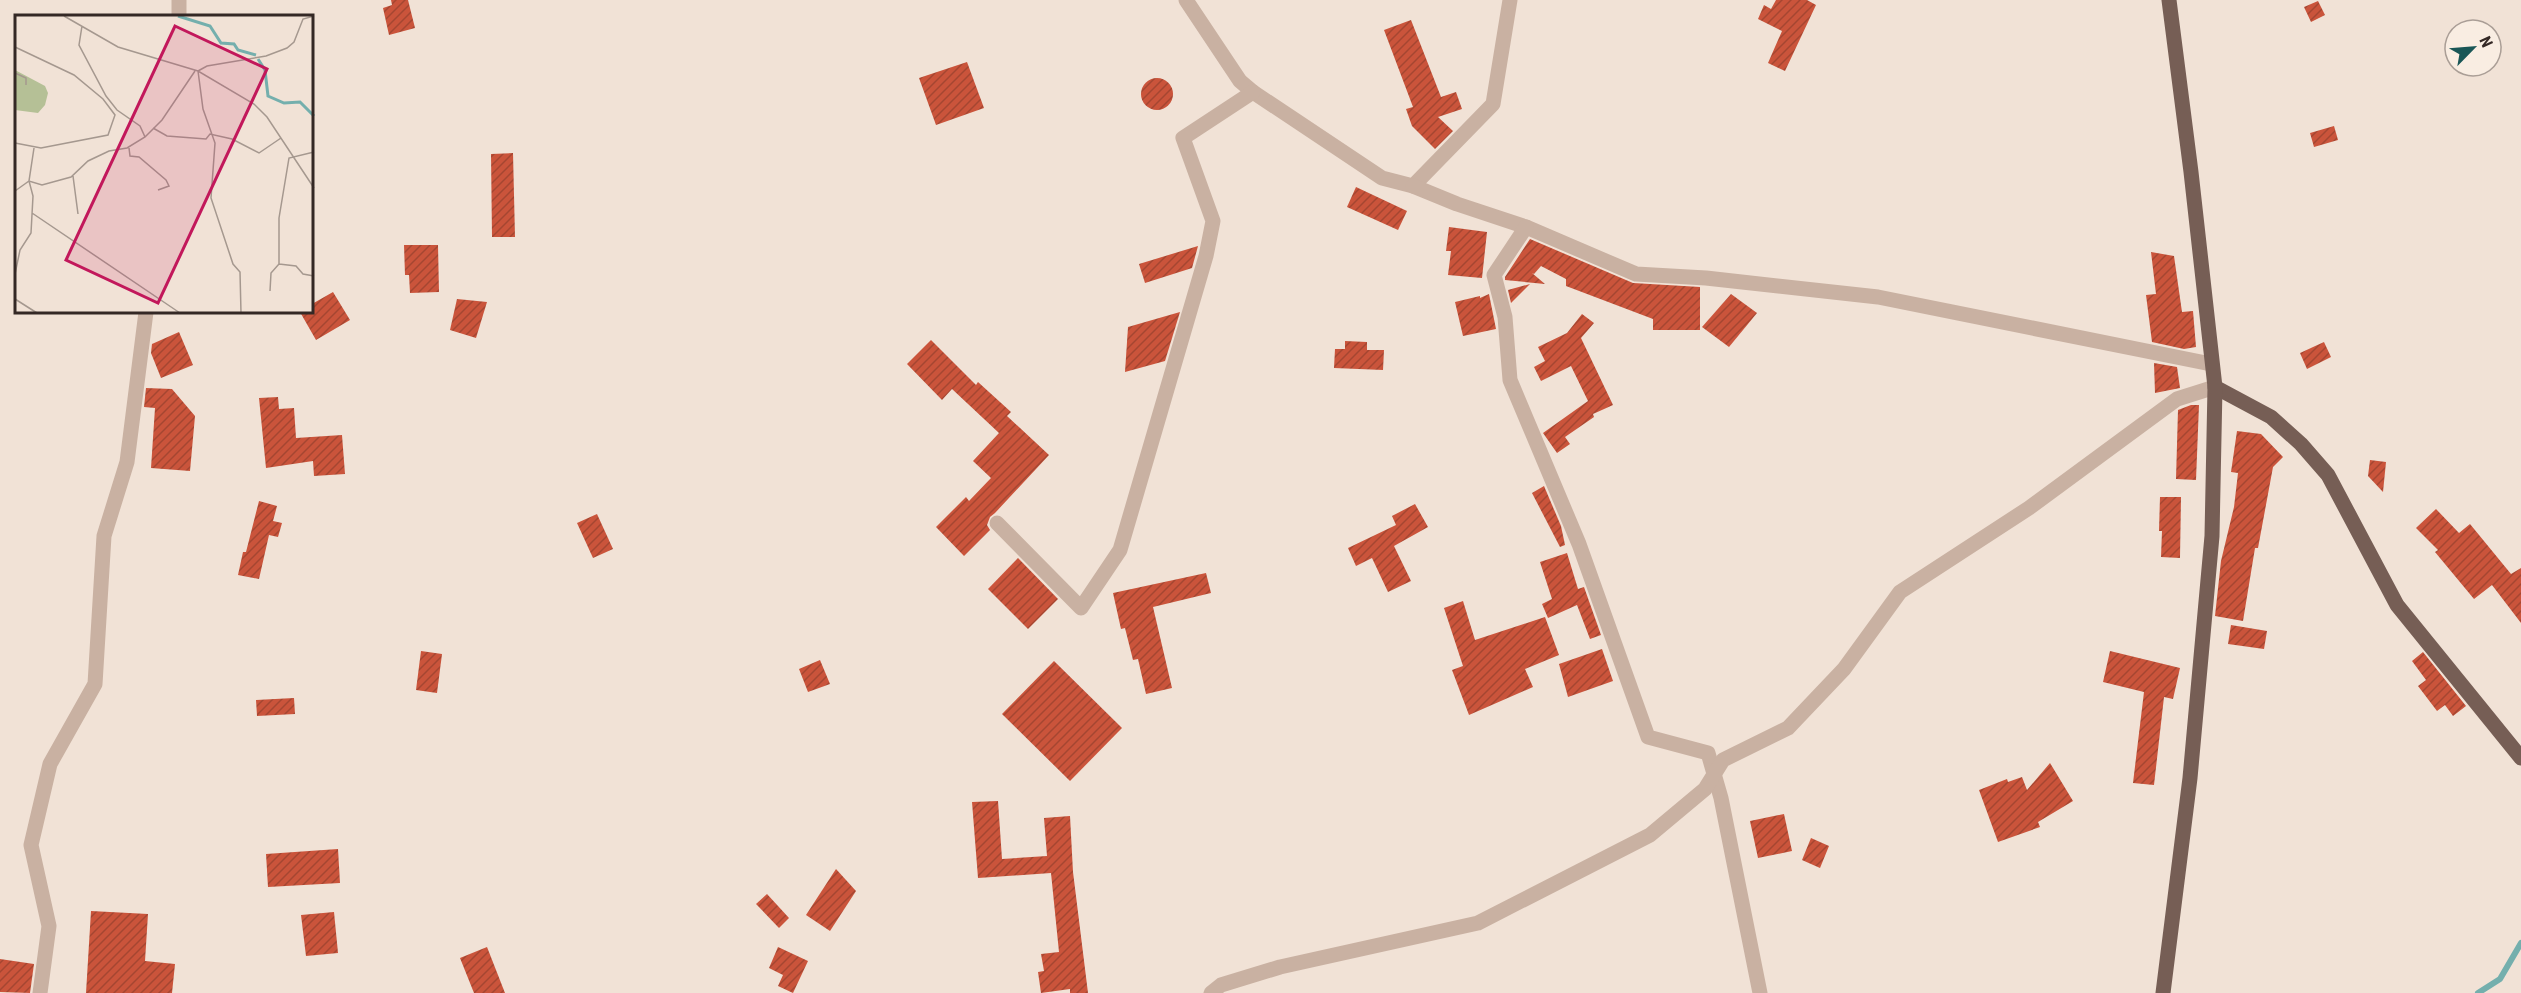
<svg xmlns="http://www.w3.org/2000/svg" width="2521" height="993" font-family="'Roboto Condensed',sans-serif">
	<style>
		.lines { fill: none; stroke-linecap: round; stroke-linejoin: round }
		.stream { stroke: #74afad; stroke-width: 6 }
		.building { fill: url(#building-hatch) }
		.minor { stroke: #c9b1a2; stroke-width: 15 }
		.major { stroke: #765e55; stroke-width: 15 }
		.inset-river { fill: none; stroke: #74afad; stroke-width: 3 }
		.inset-road { fill: none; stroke: #a5988f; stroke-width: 1.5 }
		.view { fill: #c2185b; fill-opacity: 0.15; stroke: #c2185b; stroke-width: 3 }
		.inset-edge { fill: none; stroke: #342825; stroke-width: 3 }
	</style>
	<defs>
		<pattern id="building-hatch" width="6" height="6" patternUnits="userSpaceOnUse" patternTransform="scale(1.5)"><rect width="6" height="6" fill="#ca543b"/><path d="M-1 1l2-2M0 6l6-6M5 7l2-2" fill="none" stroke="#a54631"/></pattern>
	</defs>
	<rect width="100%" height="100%" fill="#f1e2d6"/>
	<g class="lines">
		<path class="stream" d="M 2478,993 L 2500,979 L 2521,943"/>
	</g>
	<g class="building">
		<path d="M 391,0 L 408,0 L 415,28 L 389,35 L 383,8 L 392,5 Z"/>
		<path d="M 1776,0 L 1807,0 L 1816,5 L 1785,71 L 1768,63 L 1782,31 L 1758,19 L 1764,5 L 1771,9 Z"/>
		<path d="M 2318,1 L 2325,15 L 2311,22 L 2304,7 Z"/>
		<path d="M 1411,20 L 1441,97 L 1456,92 L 1462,109 L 1438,117 L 1453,131 L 1435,149 L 1412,126 L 1406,109 L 1413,107 L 1384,30 Z"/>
		<path d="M 967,62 L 984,108 L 936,125 L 919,78 Z"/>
		<circle cx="1157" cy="94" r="16"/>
		<path d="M 2334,126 L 2338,140 L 2314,147 L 2310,133 Z"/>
		<path d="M 513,153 L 515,237 L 492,237 L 491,154 Z"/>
		<path d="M 1356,187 L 1407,211 L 1398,230 L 1347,207 Z"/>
		<path d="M 1449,227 L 1487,232 L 1482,278 L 1448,275 L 1451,251 L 1446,251 Z"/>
		<path d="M 1530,239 L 1633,283 L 1700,287 L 1700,330 L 1653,330 L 1653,319 L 1566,286 L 1566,279 L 1541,266 L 1534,274 L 1532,273 L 1545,284 L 1505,280 L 1505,277 Z"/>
		<path d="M 404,245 L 438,245 L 439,292 L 410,293 L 409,275 L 405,275 Z"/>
		<path d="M 1198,246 L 1192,268 L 1145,283 L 1139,264 Z"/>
		<path d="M 2151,252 L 2174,256 L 2182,312 L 2193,311 L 2196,347 L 2184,349 L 2152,342 L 2146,295 L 2156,294 Z"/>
		<path d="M 1530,284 L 1511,303 L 1508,290 Z"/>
		<path d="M 333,292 L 350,320 L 316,340 L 300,312 L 312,312 L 312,304 Z"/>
		<path d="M 1489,294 L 1496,329 L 1463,336 L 1455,302 L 1480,296 L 1480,298 Z"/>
		<path d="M 1731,294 L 1757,313 L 1729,347 L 1702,327 Z"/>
		<path d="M 457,299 L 487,302 L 476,338 L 450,330 Z"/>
		<path d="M 1180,312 L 1165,361 L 1125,372 L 1128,327 Z"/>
		<path d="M 1582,314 L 1594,323 L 1581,338 L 1613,405 L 1593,414 L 1594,417 L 1565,437 L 1570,444 L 1557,453 L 1543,433 L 1588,401 L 1571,366 L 1541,381 L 1534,367 L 1545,361 L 1538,347 L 1567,333 Z"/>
		<path d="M 179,332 L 193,365 L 161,378 L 151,353 L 152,344 Z"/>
		<path d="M 931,340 L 976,385 L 978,382 L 1011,412 L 1007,416 L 1049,455 L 995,513 L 990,517 L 987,525 L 990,530 L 964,556 L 936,527 L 966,497 L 969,501 L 991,478 L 973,461 L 999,433 L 952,389 L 942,400 L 907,364 Z"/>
		<path d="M 1345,341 L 1367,342 L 1367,350 L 1384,350 L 1383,370 L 1334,368 L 1335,349 L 1345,349 Z"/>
		<path d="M 2324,342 L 2331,357 L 2307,369 L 2300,353 Z"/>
		<path d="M 2154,363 L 2177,367 L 2180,388 L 2155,393 Z"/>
		<path d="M 146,388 L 172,389 L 195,416 L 190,471 L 151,468 L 155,408 L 144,407 Z"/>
		<path d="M 278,397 L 279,409 L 294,408 L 296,438 L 342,435 L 345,474 L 314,476 L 313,461 L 266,468 L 259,398 Z"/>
		<path d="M 2191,405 L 2199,405 L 2196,480 L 2176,479 L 2178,410 Z"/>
		<path d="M 2237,431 L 2261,434 L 2283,457 L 2273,467 L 2258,548 L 2255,548 L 2243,621 L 2215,616 L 2221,561 L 2234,507 L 2238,473 L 2231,472 Z"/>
		<path d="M 2370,460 L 2386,462 L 2383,492 L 2368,476 Z"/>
		<path d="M 1544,486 L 1561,526 L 1565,545 L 1560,547 L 1532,493 Z"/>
		<path d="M 2160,497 L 2181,497 L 2180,558 L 2161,557 L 2162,531 L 2159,531 Z"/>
		<path d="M 259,501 L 277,506 L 273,521 L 282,523 L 278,537 L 269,535 L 259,579 L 238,575 L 243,552 L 246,552 Z"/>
		<path d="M 1415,504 L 1428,527 L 1394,546 L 1411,581 L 1388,592 L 1372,558 L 1356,566 L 1348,548 L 1396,525 L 1392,516 Z"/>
		<path d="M 2436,509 L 2459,533 L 2470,524 L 2511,574 L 2521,568 L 2521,623 L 2492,585 L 2474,599 L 2435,552 L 2438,550 L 2416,528 Z"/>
		<path d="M 597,514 L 613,549 L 593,558 L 577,523 Z"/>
		<path d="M 1567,553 L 1578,589 L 1584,587 L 1601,635 L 1590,639 L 1577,605 L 1548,618 L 1542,604 L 1552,599 L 1540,562 Z"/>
		<path d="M 1018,558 L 1058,599 L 1028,629 L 988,589 Z"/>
		<path d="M 1206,573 L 1211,593 L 1153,607 L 1172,688 L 1146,694 L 1138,659 L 1133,660 L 1125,628 L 1121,629 L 1113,593 Z"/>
		<path d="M 1463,601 L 1475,640 L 1545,617 L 1559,655 L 1525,669 L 1533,687 L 1469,715 L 1452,670 L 1463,666 L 1444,608 Z"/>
		<path d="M 2231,625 L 2267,631 L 2264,649 L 2228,644 Z"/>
		<path d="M 1602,649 L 1613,681 L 1568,697 L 1559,664 Z"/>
		<path d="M 421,651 L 442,654 L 437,693 L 416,690 Z"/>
		<path d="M 2110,651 L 2180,668 L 2173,699 L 2164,697 L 2154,785 L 2133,783 L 2144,692 L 2103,682 Z"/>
		<path d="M 2423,652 L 2466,706 L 2453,716 L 2445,705 L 2437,711 L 2418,686 L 2426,680 L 2412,661 Z"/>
		<path d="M 820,660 L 830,684 L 808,692 L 799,669 Z"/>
		<path d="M 1054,661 L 1122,728 L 1070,781 L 1002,714 Z"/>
		<path d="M 294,698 L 295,714 L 257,716 L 256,700 Z"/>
		<path d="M 2050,763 L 2073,801 L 2038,822 L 2040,827 L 1998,842 L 1979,790 L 2007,779 L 2008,782 L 2022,777 L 2027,790 Z"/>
		<path d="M 998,801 L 1002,859 L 1047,856 L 1044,818 L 1070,816 L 1073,872 L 1088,993 L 1070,993 L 1070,989 L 1041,993 L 1038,972 L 1044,971 L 1041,954 L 1059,952 L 1051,873 L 978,878 L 972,802 Z"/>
		<path d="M 1784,814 L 1792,851 L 1758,858 L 1750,821 Z"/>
		<path d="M 1811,838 L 1829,846 L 1820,868 L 1802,860 Z"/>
		<path d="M 338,849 L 340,883 L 268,887 L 266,854 Z"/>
		<path d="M 836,869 L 856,891 L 830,931 L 806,915 Z"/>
		<path d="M 767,894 L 789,918 L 779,928 L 756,904 Z"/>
		<path d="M 91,911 L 148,914 L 145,961 L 175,964 L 172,993 L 86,993 Z"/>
		<path d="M 334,912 L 338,953 L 306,956 L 301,915 Z"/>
		<path d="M 487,947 L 505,993 L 474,993 L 460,958 Z"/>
		<path d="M 778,947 L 808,961 L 793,993 L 778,986 L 783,975 L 769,968 Z"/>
		<path d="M 0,959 L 34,964 L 30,993 L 0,992 Z"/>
	</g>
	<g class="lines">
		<g class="minor">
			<path d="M 179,0 L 179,16"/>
			<path d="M 1186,0 L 1240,81 L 1253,92 L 1382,178 L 1413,186 L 1493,104 L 1510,0"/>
			<path d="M 1413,186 L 1457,204 L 1526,227 L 1636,274 L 1706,278 L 1878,297 L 2211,364"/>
			<path d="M 1526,227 L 1494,275 L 1505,317 L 1510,380 L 1579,544 L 1648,737 L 1708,753 L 1721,798 L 1760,993"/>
			<path d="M 997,523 L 1081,608 L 1120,550 L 1206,256 L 1213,221 L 1183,138 L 1253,92"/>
			<path d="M 40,993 L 49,926 L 31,845 L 50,764 L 95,684 L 104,536 L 127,462 L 146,312"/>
			<path d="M 1211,993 L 1221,985 L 1280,967 L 1478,923 L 1650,835 L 1705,789 L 1723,760 L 1788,728 L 1844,669 L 1900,592 L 2029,508 L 2177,399 L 2215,387"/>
		</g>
		<g class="major">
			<path d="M 2215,387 L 2271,417 L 2301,444 L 2328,475 L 2397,605 L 2521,758"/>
			<path d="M 2163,993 L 2190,778 L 2212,536 L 2215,387 L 2191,172 L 2169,0"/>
		</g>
	</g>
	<g transform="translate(15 15)">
		<rect width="298" height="298" fill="#f1e2d6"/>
		<path d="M 0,55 L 30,71 L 33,78 L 30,90 L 23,98 L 0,95 Z" fill="#b5c096"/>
		<path class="inset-river" d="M 163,1 L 195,11 L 206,28 L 219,29 L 223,35 L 241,40M 243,44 L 250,55 L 253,81 L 269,88 L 285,87 L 299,101"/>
		<path class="inset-road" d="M 49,1 L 103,32 L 183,56 L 239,89 L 252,102 L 299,173M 0,32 L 59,60 L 88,84 L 100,100 L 93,120 L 26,133 L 0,128M 183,56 L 188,94 L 200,128 L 196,183 L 218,249 L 225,257 L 226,298M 183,56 L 192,51 L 251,41 L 272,33 L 279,27 L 288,4 L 299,1M 0,58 L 11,63 L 11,70M 138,113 L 152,121 L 191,124 L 195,119 L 217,124 L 244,138 L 266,123M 130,122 L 147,105 L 180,56M 114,133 L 115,141 L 124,142 L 151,165 L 154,171 L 143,175M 58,161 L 63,199M 0,176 L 14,166 L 27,170 L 56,162 L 73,146 L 94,136 L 112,133 L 130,122 L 125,111 L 102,95 L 91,81 L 64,30 L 67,11M 17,198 L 165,298M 264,249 L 281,251 L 288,259 L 299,261M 0,259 L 5,235 L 16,218 L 18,181 L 14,166 L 19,133M 255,276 L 256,258 L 264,249 L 264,203 L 274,143 L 299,137M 0,284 L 22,298"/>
		<path class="view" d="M 160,11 L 252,54 L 143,288 L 51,245 Z"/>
		<rect width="298" height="298" class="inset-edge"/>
	</g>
	<g transform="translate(2473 48) rotate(65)"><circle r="28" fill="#f9ede2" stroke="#aa9e96" stroke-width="1.5"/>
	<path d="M0-4.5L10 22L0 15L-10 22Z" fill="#195656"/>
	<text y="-9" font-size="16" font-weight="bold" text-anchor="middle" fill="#342825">N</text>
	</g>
</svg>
